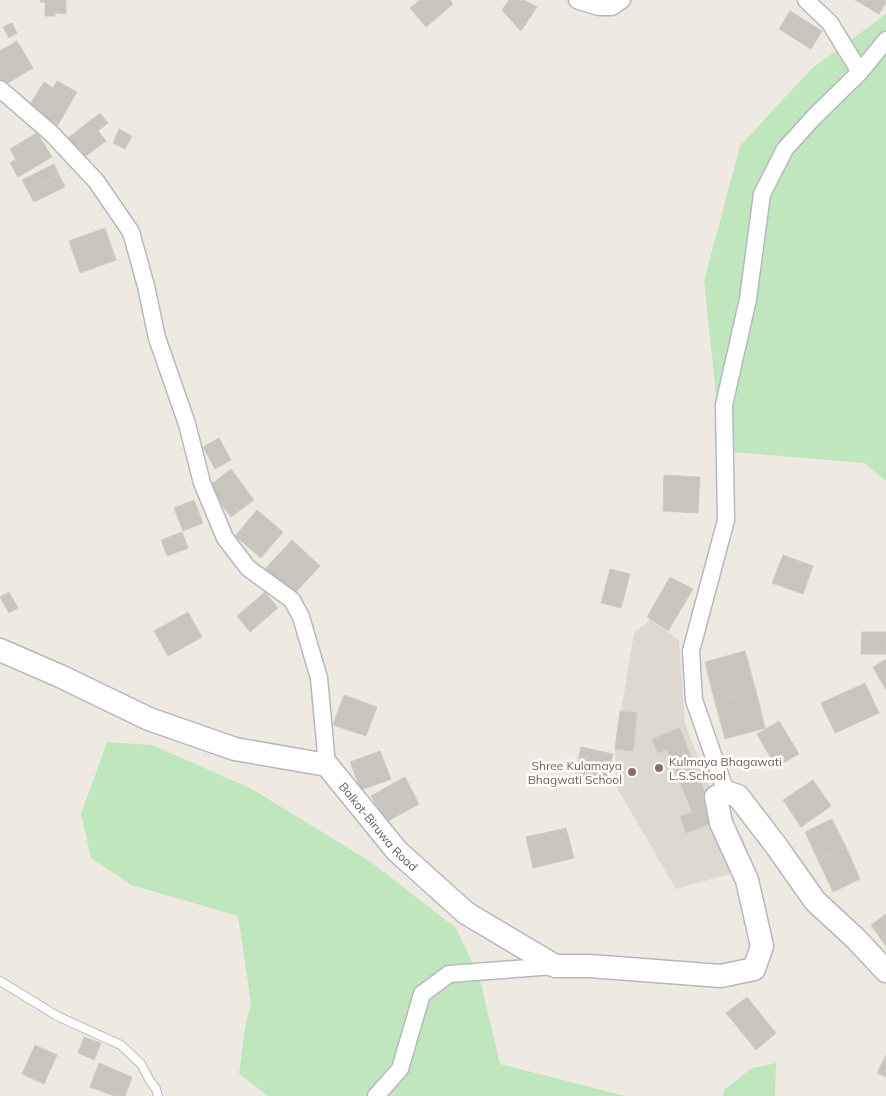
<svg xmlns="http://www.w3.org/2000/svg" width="886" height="1096" font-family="Mulish,sans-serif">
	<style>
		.education { fill: #ded9d0 }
		.green { fill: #c0e6bd }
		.building { fill: #c8c5bf; stroke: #d2cbc0 }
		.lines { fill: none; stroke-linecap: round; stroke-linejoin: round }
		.service-casing { stroke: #b5b9bd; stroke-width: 10 }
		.minor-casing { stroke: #b5b9bd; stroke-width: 19 }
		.secondary-casing { stroke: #b4b8bd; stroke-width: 25 }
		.service { stroke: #fff; stroke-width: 8 }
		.minor { stroke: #fff; stroke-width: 16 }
		.secondary { stroke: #fff; stroke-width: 22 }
		.education-dot { fill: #8d6e63; stroke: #fff; stroke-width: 2 }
		.labels { text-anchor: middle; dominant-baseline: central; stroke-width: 5; stroke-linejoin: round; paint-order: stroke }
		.education-label { font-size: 12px; fill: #785e54; stroke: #fff; text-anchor: start }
		.street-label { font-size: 12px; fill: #5a5f63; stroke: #fff }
	</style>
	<rect width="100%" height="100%" fill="#eeeae2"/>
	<path class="education" d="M 650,620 L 679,640 L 685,724 L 722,819 L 733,873 L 676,889 L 617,788 L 615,749 L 634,633 Z"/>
	<g class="green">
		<path d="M 886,14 L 886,481 L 864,463 L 722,451 L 704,281 L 740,146 L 811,69 Z"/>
		<path d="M 107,742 L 152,745 L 252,789 L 371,862 L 456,928 L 480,979 L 500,1064 L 625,1096 L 268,1096 L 239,1074 L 245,1028 L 251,1003 L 238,916 L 131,885 L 91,858 L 81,814 Z"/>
		<path d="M 776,1063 L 775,1096 L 723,1096 L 724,1090 L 752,1068 Z"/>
	</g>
	<g class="building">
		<path d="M 40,0 L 66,0 L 66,14 L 55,13 L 55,16 L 45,16 L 45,2 L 40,2 Z"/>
		<path d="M 420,0 L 450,0 L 453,4 L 426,27 L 410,8 Z"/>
		<path d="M 509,0 L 524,0 L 537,7 L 521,31 L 502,10 Z"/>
		<path d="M 855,0 L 886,0 L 886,3 L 879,14 Z"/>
		<path d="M 790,11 L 822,31 L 811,49 L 779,29 Z"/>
		<path d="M 12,23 L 17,33 L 9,38 L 3,27 Z"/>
		<path d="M 17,41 L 33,68 L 3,86 L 0,81 L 0,51 Z"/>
		<path d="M 57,81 L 77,92 L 58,125 L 28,108 L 44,82 L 53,88 Z"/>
		<path d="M 100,113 L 108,123 L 98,131 L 106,141 L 83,158 L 68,138 Z"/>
		<path d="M 119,129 L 132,136 L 125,149 L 113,143 Z"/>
		<path d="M 37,133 L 52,157 L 18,177 L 10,163 L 16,159 L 10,149 Z"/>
		<path d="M 54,164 L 59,175 L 28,191 L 22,180 Z"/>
		<path d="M 59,175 L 65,187 L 34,202 L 28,191 Z"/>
		<path d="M 105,228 L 116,260 L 80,273 L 69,241 Z"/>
		<path d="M 219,438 L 231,460 L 215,469 L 203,447 Z"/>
		<path d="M 231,469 L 254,500 L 231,517 L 208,487 Z"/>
		<path d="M 664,475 L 700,477 L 698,513 L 663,511 Z"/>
		<path d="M 194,500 L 203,523 L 183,531 L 174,508 Z"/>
		<path d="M 257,510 L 283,532 L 261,558 L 235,536 Z"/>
		<path d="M 182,532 L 188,548 L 167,556 L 161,540 Z"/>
		<path d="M 292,540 L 320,566 L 293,595 L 265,569 Z"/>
		<path d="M 783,555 L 813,566 L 803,594 L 772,583 Z"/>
		<path d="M 610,569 L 630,574 L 621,608 L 601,603 Z"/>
		<path d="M 670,577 L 693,589 L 668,631 L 647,617 Z"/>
		<path d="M 9,592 L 18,608 L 9,613 L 0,597 Z"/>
		<path d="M 265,592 L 278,608 L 250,632 L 237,616 Z"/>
		<path d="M 188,612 L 202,637 L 168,656 L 154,631 Z"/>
		<path d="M 862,632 L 886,632 L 886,654 L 861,654 Z"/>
		<path d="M 745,651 L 756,691 L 715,702 L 705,662 Z"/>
		<path d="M 886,659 L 886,690 L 873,667 Z"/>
		<path d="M 865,683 L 879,713 L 835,733 L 821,703 Z"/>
		<path d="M 756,691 L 765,728 L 725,739 L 715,702 Z"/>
		<path d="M 344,695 L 377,707 L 366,736 L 333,725 Z"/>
		<path d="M 620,711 L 637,713 L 633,751 L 615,749 Z"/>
		<path d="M 779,721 L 799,754 L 776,767 L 757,734 Z"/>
		<path d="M 680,728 L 716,821 L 686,833 L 680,816 L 692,812 L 667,750 L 658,753 L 652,739 Z"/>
		<path d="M 581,747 L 613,754 L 606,782 L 575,776 Z"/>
		<path d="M 380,751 L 391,779 L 361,790 L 350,762 Z"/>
		<path d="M 405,777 L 419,804 L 386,822 L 371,796 Z"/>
		<path d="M 813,780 L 831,806 L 801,827 L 783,800 Z"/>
		<path d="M 832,819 L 846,847 L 818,860 L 805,832 Z"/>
		<path d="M 566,828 L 574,858 L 533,868 L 526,837 Z"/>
		<path d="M 846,847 L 860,879 L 833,892 L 818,860 Z"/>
		<path d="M 886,914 L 886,946 L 871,925 Z"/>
		<path d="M 747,997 L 776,1033 L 756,1050 L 726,1013 Z"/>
		<path d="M 84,1037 L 101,1043 L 94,1060 L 78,1053 Z"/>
		<path d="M 35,1045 L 57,1055 L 44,1084 L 22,1074 Z"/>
		<path d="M 886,1055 L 886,1077 L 877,1073 Z"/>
		<path d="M 99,1063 L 132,1077 L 125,1096 L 114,1096 L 90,1087 Z"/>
	</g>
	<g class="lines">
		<defs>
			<path id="service" d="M 0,981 L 57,1016 L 121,1045 L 141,1064 L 150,1081 L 156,1089 L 158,1096"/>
			<g id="minor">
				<path d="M 577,0 L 579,1 L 599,7 L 612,7 L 622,0"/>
				<path d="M 806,0 L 830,23 L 860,72"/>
				<path d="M 0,89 L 51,133 L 96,181 L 131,232 L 146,286 L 157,338 L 187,424 L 202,483 L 225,538 L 248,568 L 292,600 L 301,617 L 319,678 L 327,765"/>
				<path d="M 726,792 L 694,700 L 691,651 L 726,520 L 724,405 L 748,299 L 762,194 L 785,149 L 814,117 L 860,72 L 886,40"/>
				<path d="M 376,1096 L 400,1069 L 422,994 L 449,974 L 555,966"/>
			</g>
			<g id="secondary">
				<path id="s1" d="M 0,650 L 60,676 L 149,719 L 235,749 L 327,765 L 397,851 L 466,913 L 555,966 L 590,966 L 721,976 L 754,969 L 762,946 L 747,880 L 721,823 L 716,797 L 726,792 L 738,796 L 777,847 L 815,901 L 856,939 L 886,971"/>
			</g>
		</defs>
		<use href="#service" class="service-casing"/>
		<use href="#minor" class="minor-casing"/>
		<use href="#secondary" class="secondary-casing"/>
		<use href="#service" class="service"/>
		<use href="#minor" class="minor"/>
		<use href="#secondary" class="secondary"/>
	</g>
	<g class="education-dot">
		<circle cx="659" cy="768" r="5"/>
		<circle cx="632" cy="772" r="5"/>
	</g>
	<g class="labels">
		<g class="education-label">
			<text x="669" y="761">Kulmaya Bhagawati<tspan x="669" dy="14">L.S.School</tspan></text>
			<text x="622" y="765" text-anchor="end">Shree Kulamaya<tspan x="622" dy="14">Bhagwati School</tspan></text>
		</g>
		<g class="street-label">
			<text stroke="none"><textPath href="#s1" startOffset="429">Balkot-Biruwa Road</textPath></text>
		</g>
	</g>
</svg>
